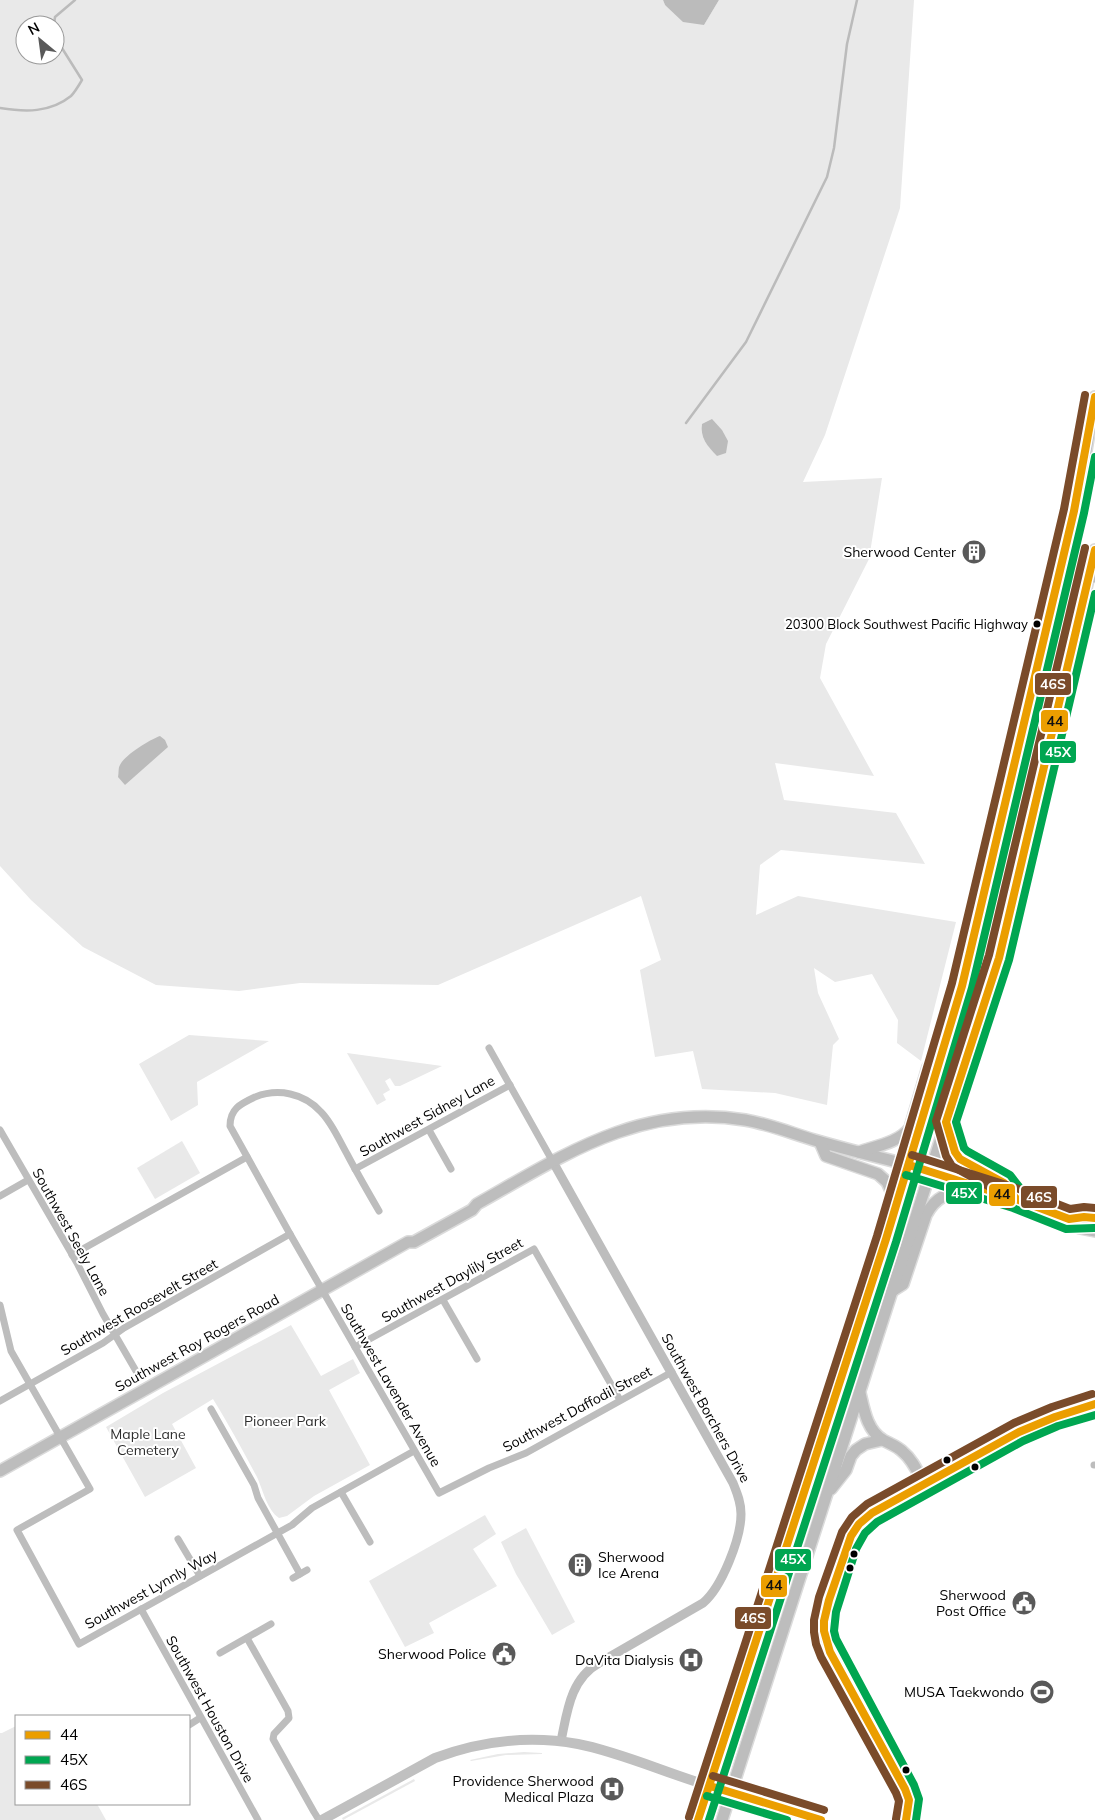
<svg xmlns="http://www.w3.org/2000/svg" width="1095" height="1820" font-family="Mulish,sans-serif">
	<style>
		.green { fill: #e9e9e9; fill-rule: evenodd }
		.water { fill: #bbb }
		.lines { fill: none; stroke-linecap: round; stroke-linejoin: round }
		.stream { stroke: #bbb; stroke-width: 2.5 }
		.primary-casing { stroke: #dbdbdb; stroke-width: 14 }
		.trunk-casing { stroke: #dbdbdb; stroke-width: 14 }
		.minor { stroke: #bdbdbd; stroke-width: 7 }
		.tertiary { stroke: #bdbdbd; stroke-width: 9 }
		.secondary { stroke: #c0c0c0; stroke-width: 10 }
		.primary { stroke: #bdbdbd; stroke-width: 11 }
		.trunk { stroke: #bdbdbd; stroke-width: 11 }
		.bus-1-casing { stroke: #fff; stroke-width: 11 }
		.bus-2-casing { stroke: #fff; stroke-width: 11 }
		.bus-3-casing { stroke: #fff; stroke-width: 11 }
		.bus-1 { stroke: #eb9e00; stroke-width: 8 }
		.bus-2 { stroke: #00a651; stroke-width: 8 }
		.bus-3 { stroke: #7a4b2a; stroke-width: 8 }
		.bus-dot { fill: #000; stroke: #fff; stroke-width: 2 }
		.labels { text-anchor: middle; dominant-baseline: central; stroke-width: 4; stroke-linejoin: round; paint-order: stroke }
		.bus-label { font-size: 13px; fill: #000; stroke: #fff; text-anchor: end }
		.poi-label { font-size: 14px; fill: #000; stroke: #fff; text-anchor: end }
		.street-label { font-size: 14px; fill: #000; stroke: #fff }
		.park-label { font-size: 14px; fill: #2e2e2e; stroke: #fff }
		.line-badge { stroke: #fff; stroke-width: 2 }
		.badge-label { font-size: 14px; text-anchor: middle; font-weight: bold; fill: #fff }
		.pale-badge-label { font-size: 14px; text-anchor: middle; font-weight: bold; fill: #111 }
	</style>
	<rect width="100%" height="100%" fill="#fff"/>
	<g class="green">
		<path d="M 0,0 L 663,0 L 665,5 L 704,25 L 719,0 L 914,0 L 900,208 L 825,435 L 803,482 L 882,478 L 869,559 L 826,644 L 820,678 L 874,776 L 775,763 L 784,800 L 896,813 L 925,864 L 781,850 L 760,865 L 756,915 L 798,896 L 956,922 L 921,1061 L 897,1043 L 898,1020 L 872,974 L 835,982 L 814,968 L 818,993 L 839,1039 L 833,1045 L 827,1105 L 775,1093 L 702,1089 L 693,1051 L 655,1057 L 640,970 L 661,960 L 641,896 L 438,985 L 300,983 L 239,991 L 156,985 L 83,947 L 31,900 L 0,866 ZM 25,25 L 55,25 L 55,55 L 25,55 Z"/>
		<path d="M 189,1035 L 269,1041 L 197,1082 L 198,1105 L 171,1121 L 139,1064 Z"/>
		<path d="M 347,1053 L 442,1066 L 400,1086 L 395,1086 L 390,1078 L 385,1081 L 390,1090 L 383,1094 L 386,1100 L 377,1105 Z"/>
		<path d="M 182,1141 L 200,1173 L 155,1199 L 137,1168 Z"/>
		<path d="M 291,1325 L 321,1376 L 353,1359 L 360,1373 L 329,1390 L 370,1465 L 314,1496 L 287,1516 L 279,1518 C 267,1510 263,1490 257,1477 C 243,1451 228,1423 213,1399 L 172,1424 L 196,1468 L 145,1497 L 106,1427 L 163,1393 Z"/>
		<path d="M 485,1515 L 496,1534 L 473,1549 L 497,1586 L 429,1623 L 434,1633 L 405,1647 L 369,1581 Z"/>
		<path d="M 526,1528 L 575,1622 L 552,1635 L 516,1574 L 501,1542 Z"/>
		<path d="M 16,1726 L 16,1804 L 97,1804 L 106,1820 L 0,1820 L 0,1733 L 2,1733 Z"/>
		<path d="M 524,1752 L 542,1753 L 542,1754 L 506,1755 L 471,1761 L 470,1760 L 498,1754 Z"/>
		<path d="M 414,1779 L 415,1781 L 343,1820 L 342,1818 Z"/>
	</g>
	<g class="water">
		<path d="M 663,0 L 719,0 L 704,25 L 683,22 L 665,5 Z"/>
		<path d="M 712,419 L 722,430 L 728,441 L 726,453 L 717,456 C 707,446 700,437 702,424 Z"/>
		<path d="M 160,736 L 165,740 L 168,747 L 125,785 L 118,777 C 119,773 118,768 120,765 C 125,755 149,740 160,736 Z"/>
	</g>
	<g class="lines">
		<g class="stream">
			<path d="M 54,25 L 55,17 L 75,0"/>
			<path d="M 0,108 C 25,112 50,113 71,96 C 75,92 79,85 82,80 L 55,37"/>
			<path d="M 686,423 L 746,342 L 827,177 L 834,148 L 847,44 L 857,0"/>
		</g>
		<defs>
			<path id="primary" d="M 0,1471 L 408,1242 L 414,1242 L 472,1210 L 477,1204 C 564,1155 640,1103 745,1120 C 769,1124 791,1133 814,1140 C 845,1149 877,1157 909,1165"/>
			<g id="trunk">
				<path d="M 946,1122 L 955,1152 L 960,1159 L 1004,1183 L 1016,1199"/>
				<path d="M 820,1142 L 826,1156 L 878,1174 L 887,1182 L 897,1204"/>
				<path d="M 859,1152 C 876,1146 898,1143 910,1128 L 928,1067 L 943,1053"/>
				<path d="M 909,1165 L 1016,1199 L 1069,1219 L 1080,1228 L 1095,1231"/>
				<path d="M 1069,1219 L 1084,1217 L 1095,1218"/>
				<path d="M 892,1291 L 903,1284 L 926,1215 C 938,1192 953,1193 976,1188"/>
				<path d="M 860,1393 C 864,1410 867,1430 883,1440 C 890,1444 897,1446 903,1452 C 913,1460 918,1473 924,1484"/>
				<path d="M 831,1489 L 846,1470 L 851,1456 L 856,1450 L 865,1444 L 882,1440"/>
				<path d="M 698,1820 C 736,1711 769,1600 805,1490 C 859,1323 915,1156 962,986 L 1074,511 L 1083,468 L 1095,397"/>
				<path d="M 722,1820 L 999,958 L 1095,550"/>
			</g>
		</defs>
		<use href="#primary" class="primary-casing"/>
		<use href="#trunk" class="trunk-casing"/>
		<g class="minor">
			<path d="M 489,1048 L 553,1162"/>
			<path d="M 0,1130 L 77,1263 L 103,1314 L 136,1371"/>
			<path d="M 429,1130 L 451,1169"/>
			<path d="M 355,1169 L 510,1085"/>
			<path d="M 0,1196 L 28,1180"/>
			<path d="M 379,1211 C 368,1192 357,1173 347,1154 C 339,1140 332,1123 321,1112 C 304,1093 278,1088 255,1097 C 240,1104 230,1109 230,1126 L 290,1234 L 439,1493 L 489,1468 L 526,1453 L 672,1372"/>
			<path d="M 72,1255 L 247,1157"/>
			<path d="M 443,1300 L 477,1359"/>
			<path d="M 0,1305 L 11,1351 L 90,1489 L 17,1530 L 79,1644 L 292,1525 L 312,1508 L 414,1451"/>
			<path d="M 355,1347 L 534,1249 L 620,1400"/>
			<path d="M 0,1401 L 103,1343 L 124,1328 L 290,1234"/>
			<path d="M 211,1409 L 254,1485 L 258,1498 L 300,1574"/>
			<path d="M 1094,1465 L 1095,1465"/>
			<path d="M 341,1492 L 370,1542"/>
			<path d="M 178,1539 L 200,1576"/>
			<path d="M 293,1578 L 307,1570"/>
			<path d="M 141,1609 L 258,1820"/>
			<path d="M 247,1638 L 288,1711 L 289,1718 L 274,1734 L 273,1739 L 314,1812 L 319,1820"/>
			<path d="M 220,1653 L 271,1624"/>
			<path d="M 189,1725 L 200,1718"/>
		</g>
		<g class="tertiary">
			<path d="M 1060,573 L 1095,578"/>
			<path d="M 553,1162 L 733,1483 C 737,1493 741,1502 741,1514 C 741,1538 722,1587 703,1603 L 599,1663 C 570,1679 567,1713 561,1741"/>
			<path d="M 906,1820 L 909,1800 L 905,1789 L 830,1652 C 816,1625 830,1596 839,1569 C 843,1557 846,1543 853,1532 C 858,1524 864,1518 872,1513 L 1019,1432 L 1055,1417 L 1095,1404"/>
		</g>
		<path class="secondary" d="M 322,1820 L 435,1758 C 481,1741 529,1735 578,1744 C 615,1751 657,1769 694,1781 C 736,1795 779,1807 821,1820"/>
		<use href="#primary" class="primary"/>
		<use href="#trunk" class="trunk"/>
		<defs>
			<g id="bus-1">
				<path d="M 909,1165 L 1016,1199 L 1069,1219 L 1084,1217 L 1095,1218"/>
				<path d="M 1016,1199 L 1004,1183 L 960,1159 L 955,1152 L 946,1122 L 999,958 L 1095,550"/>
				<path d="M 710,1786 L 821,1820"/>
				<path d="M 698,1820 L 886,1239 L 962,986 L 1074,511 L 1095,397"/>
				<path d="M 906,1820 L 909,1800 L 905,1789 L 830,1652 L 824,1631 L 824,1621 L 829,1600 L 851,1536 L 859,1524 L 872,1513 L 1019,1432 L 1055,1417 L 1095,1404"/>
			</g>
			<g id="bus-2">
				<path d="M 906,1175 L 1013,1208 L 1066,1229 L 1094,1228"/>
				<path d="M 1024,1193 L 1010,1175 L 967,1151 L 964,1148 L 956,1122 L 1009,960 L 1095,594"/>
				<path d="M 707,1796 L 787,1820"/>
				<path d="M 709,1820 L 896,1242 L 972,988 L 1084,513 L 1095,457"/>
				<path d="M 916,1820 L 919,1799 L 914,1785 L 836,1639 L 834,1631 L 836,1612 L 856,1549 L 865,1533 L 877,1522 L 1023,1441 L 1058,1426 L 1095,1415"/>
			</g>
			<g id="bus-3">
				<path d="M 912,1155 L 1019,1189 L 1070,1209 L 1084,1207 L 1095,1208"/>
				<path d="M 1008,1205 L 997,1191 L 952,1166 L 946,1156 L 936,1121 L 989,955 L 1085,548"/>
				<path d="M 713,1776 L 824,1810"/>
				<path d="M 689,1817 L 877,1236 L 952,983 L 1064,509 L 1085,395"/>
				<path d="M 896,1819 L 899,1801 L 896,1793 L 821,1657 L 816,1644 L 814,1632 L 814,1620 L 819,1597 L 842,1532 L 852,1517 L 867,1504 L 1014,1423 L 1052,1407 L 1092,1394"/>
			</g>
		</defs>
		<use href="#bus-1" class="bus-1-casing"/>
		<use href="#bus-2" class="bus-2-casing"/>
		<use href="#bus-3" class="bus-3-casing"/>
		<use href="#bus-1" class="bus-1"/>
		<use href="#bus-2" class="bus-2"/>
		<use href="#bus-3" class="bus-3"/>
	</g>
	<defs>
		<symbol id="building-disc" viewBox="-11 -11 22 22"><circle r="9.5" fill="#595959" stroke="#fff"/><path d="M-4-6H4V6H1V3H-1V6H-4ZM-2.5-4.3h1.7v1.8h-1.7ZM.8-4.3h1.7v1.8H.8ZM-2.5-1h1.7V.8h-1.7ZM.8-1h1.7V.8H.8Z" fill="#fff"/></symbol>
		<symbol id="civic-disc" viewBox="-11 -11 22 22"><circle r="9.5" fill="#595959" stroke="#fff"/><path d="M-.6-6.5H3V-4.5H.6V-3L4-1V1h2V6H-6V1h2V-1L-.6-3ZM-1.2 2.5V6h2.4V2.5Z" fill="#fff"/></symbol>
		<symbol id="hospital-disc" viewBox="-11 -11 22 22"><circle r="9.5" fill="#595959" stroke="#fff"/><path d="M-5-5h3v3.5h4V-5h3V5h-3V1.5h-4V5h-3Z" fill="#fff"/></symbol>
		<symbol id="stadium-disc" viewBox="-11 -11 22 22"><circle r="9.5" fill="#595959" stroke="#fff"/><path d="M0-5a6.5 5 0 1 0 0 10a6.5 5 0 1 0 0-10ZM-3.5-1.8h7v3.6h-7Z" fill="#fff"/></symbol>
	</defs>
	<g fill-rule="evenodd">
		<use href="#building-disc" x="960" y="538" width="28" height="28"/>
		<use href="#building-disc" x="566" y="1551" width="28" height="28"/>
		<use href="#civic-disc" x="1010" y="1589" width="28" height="28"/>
		<use href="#civic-disc" x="490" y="1640" width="28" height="28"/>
		<use href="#hospital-disc" x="677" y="1646" width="28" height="28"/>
		<use href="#stadium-disc" x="1028" y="1678" width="28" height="28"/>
		<use href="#hospital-disc" x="598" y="1775" width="28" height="28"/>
	</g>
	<g class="bus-dot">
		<circle cx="1037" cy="624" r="4.5"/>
		<circle cx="947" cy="1460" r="4.5"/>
		<circle cx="975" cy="1467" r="4.5"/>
		<circle cx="854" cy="1554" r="4.5"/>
		<circle cx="850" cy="1568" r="4.5"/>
		<circle cx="906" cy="1770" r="4.5"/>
	</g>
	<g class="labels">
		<g class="bus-label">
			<text x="1028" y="624">20300 Block Southwest Pacific Highway</text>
		</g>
		<g class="poi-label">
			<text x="956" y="552">Sherwood Center</text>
			<text x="598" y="1557" text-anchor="start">Sherwood<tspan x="598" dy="16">Ice Arena</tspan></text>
			<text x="1006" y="1595">Sherwood<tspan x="1006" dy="16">Post Office</tspan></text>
			<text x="486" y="1654">Sherwood Police</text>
			<text x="674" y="1660">DaVita Dialysis</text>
			<text x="1024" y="1692">MUSA Taekwondo</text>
			<text x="594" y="1781">Providence Sherwood<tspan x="594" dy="16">Medical Plaza</tspan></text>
		</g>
		<g class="street-label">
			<text transform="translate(427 1116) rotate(-29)">Southwest Sidney Lane</text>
			<text transform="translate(71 1232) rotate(61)">Southwest Seely Lane</text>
			<text transform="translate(452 1280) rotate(-29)">Southwest Daylily Street</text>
			<text transform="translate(139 1307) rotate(-30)">Southwest Roosevelt Street</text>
			<text transform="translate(197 1343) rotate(-29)">Southwest Roy Rogers Road</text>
			<text transform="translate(391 1385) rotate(60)">Southwest Lavender Avenue</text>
			<text transform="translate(706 1408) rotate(61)">Southwest Borchers Drive</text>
			<text transform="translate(577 1409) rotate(-28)">Southwest Daffodil Street</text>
			<text transform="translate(151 1589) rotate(-29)">Southwest Lynnly Way</text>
			<text transform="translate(210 1709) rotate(61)">Southwest Houston Drive</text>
		</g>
		<g class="park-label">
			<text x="285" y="1421">Pioneer Park</text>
			<text x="148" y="1434">Maple Lane<tspan x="148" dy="16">Cemetery</tspan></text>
		</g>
	</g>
	<g class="line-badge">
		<rect x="1034" y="672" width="38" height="24" rx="5" fill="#7a4b2a"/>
		<rect x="1040" y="709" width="29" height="24" rx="5" fill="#eb9e00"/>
		<rect x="1039" y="740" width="38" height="24" rx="5" fill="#00a651"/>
		<rect x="945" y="1181" width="38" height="24" rx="5" fill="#00a651"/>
		<rect x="988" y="1183" width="28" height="24" rx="5" fill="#eb9e00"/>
		<rect x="1020" y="1185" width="38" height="24" rx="5" fill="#7a4b2a"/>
		<rect x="774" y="1548" width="38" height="24" rx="5" fill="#00a651"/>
		<rect x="760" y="1574" width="28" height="24" rx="5" fill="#eb9e00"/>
		<rect x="734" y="1606" width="38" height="24" rx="5" fill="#7a4b2a"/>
	</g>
	<g class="badge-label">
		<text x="1053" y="689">46S</text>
		<text x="1058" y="757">45X</text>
		<text x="964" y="1198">45X</text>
		<text x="1039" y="1202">46S</text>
		<text x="793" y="1564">45X</text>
		<text x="753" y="1623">46S</text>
	</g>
	<g class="pale-badge-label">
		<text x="1055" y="726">44</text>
		<text x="1002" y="1199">44</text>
		<text x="774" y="1590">44</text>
	</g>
	<rect x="15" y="1715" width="175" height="90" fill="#ffffff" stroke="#999999"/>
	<rect x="25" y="1731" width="25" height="8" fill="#eb9e00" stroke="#999999"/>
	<text x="60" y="1740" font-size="15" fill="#000000">44</text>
	<rect x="25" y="1756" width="25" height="8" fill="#00a651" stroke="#999999"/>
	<text x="60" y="1765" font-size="15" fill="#000000">45X</text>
	<rect x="25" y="1781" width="25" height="8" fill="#7a4b2a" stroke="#999999"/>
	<text x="60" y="1790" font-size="15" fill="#000000">46S</text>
	<g transform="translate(40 40) rotate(331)"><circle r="24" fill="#ffffff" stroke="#999999"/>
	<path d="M0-4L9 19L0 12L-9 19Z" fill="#595959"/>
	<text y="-8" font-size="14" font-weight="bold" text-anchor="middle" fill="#000000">N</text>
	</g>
</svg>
